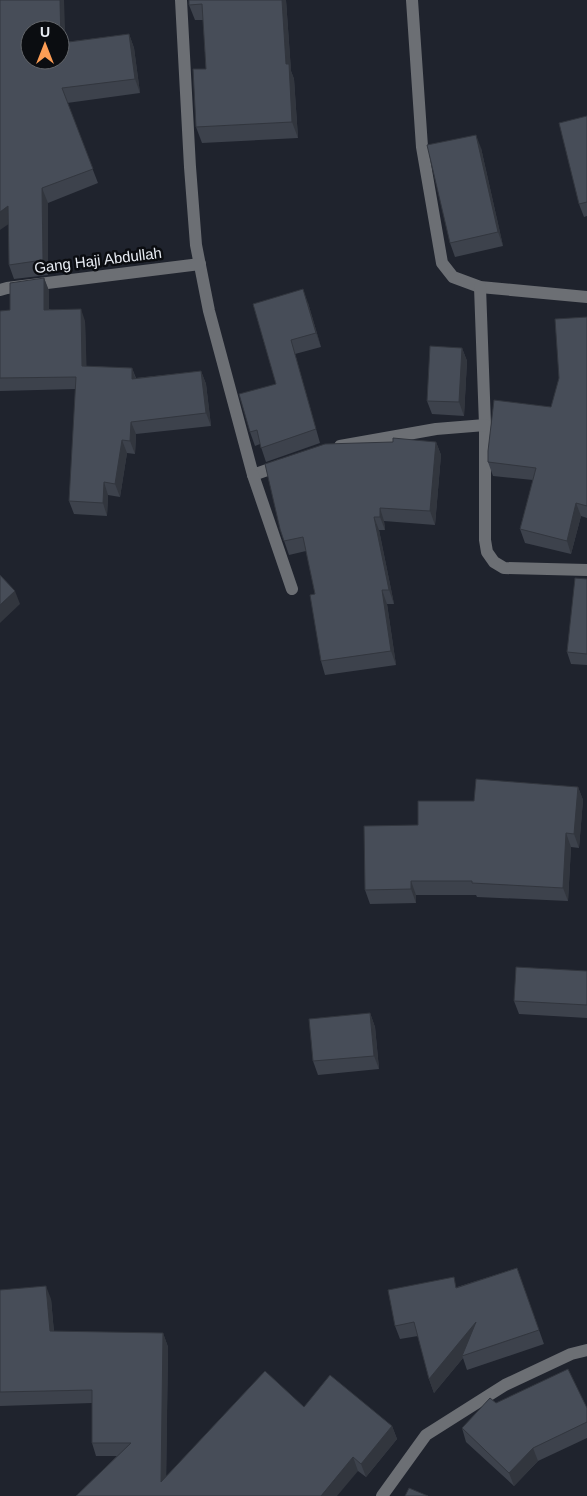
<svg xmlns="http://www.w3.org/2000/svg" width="587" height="1496" font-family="Helvetica,sans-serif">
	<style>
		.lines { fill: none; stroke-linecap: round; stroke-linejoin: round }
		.minor { stroke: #6c6f74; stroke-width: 12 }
		.wall { fill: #3d424c }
		.shaded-wall { fill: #32363e }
		.building { fill: #474d58; stroke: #32363e; fill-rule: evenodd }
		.labels { text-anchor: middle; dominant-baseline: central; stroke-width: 5; stroke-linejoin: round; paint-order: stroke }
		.street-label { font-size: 15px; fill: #e8ecf3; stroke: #0b0d11 }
	</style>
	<rect width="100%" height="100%" fill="#1f232d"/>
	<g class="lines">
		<g class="minor">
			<path d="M 181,0 L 190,167 L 196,245 L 209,311 L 253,475 L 281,465"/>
			<path d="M 412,0 L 422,147 L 442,263 L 453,277 L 480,287 L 587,297"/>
			<path d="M 480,287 L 485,425 L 485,540 L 487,552 L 494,562 L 504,568 L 587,570"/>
			<path d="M 0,290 L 7,288 L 200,264"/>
			<path d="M 340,446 L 436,429 L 485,425"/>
			<path d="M 253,475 L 292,589"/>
			<path d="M 382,1496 L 426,1435 L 505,1385 L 571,1354 L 587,1350"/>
		</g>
	</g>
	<g class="wall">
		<path d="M 189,0 L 286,0 L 291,71 L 294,79 L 298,138 L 202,143 L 196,127 L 206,69 L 203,20 L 195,20 L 189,5 Z"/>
		<path d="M 129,34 L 134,48 L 140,93 L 67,103 L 98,183 L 48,203 L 48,275 L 14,279 L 9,265 L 66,42 Z"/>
		<path d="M 587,116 L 587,216 L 584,217 L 579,204 Z"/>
		<path d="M 481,148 L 503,246 L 455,257 L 450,243 Z"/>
		<path d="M 44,278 L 49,291 L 49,309 L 85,321 L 86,366 L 132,368 L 136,378 L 201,371 L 206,384 L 211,426 L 136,434 L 135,454 L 127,453 L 120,497 L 108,495 L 107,516 L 74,514 L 69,501 L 76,389 L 0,391 L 0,311 L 10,310 Z"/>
		<path d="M 308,303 L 321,347 L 295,354 L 320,443 L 266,462 L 260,444 L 255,446 L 250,432 L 276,384 L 253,304 Z"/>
		<path d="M 587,317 L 587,518 L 581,516 L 571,554 L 525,543 L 520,529 L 533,480 L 493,476 L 488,462 L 551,407 Z"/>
		<path d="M 462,348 L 467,361 L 464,416 L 432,414 L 427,401 Z"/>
		<path d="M 436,442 L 441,455 L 435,525 L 384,521 L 385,530 L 379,530 L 394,604 L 387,604 L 396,665 L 325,675 L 321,661 L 315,594 L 306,551 L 289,555 L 280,529 Z"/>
		<path d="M 587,579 L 587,665 L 571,664 L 567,652 Z"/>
		<path d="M 578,787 L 583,800 L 579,848 L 571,847 L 568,901 L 477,897 L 476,895 L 416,895 L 416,903 L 370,904 L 365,890 L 418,825 L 474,801 Z"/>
		<path d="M 587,971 L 587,1018 L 519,1014 L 514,1001 Z"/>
		<path d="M 370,1013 L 375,1027 L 379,1069 L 318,1075 L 313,1061 Z"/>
		<path d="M 517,1268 L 544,1344 L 467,1370 L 463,1358 L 434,1393 L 429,1379 L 418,1336 L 400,1339 L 395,1326 L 457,1287 Z"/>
		<path d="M 0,1290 L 51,1299 L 54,1332 L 163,1333 L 168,1347 L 166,1476 L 304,1407 L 392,1426 L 397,1439 L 366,1477 L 358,1471 L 76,1496 L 117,1456 L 96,1456 L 92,1443 L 92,1403 L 0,1406 Z"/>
		<path d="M 496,1403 L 587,1408 L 587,1438 L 538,1461 L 514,1486 L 466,1442 L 462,1428 Z"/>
	</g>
	<g class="shaded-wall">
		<path d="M 60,0 L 64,0 L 66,57 L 61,43 Z"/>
		<path d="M 282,0 L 286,0 L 291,71 L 294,79 L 298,138 L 292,122 L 286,64 Z"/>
		<path d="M 129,34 L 134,48 L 140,93 L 135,79 Z"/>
		<path d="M 476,135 L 481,148 L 503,246 L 498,232 Z"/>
		<path d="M 42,188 L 48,203 L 48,275 L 43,260 Z"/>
		<path d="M 8,206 L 13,221 L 0,230 L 0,212 Z"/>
		<path d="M 44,278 L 49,291 L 49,322 L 44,310 Z"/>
		<path d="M 303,289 L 308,303 L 321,347 L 316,333 Z"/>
		<path d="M 81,309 L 85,321 L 87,379 L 82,366 Z"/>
		<path d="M 462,348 L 467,361 L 464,416 L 459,402 Z"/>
		<path d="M 132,368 L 136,380 L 132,379 Z"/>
		<path d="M 201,371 L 206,384 L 211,426 L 206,413 Z"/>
		<path d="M 131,422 L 136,434 L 135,454 L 130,441 Z"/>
		<path d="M 122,440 L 127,453 L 120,497 L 115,484 Z"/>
		<path d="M 436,442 L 441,455 L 435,525 L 430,511 Z"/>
		<path d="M 104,482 L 108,495 L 107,516 L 103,503 Z"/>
		<path d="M 576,503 L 581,516 L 571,554 L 567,541 Z"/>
		<path d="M 380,508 L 384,521 L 385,530 L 380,517 Z"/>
		<path d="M 374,517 L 379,530 L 394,604 L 389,590 Z"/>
		<path d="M 382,590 L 387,604 L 396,665 L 391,651 Z"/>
		<path d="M 15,591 L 20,604 L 0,623 L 0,605 Z"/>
		<path d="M 578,787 L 583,800 L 579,848 L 574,834 Z"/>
		<path d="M 566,833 L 571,847 L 568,901 L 563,888 Z"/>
		<path d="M 411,881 L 416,895 L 416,903 L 411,889 Z"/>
		<path d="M 370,1013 L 375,1027 L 379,1069 L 374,1056 Z"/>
		<path d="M 46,1286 L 51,1299 L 55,1345 L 50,1331 Z"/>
		<path d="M 476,1322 L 462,1356 L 463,1358 L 434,1393 L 429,1379 Z"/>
		<path d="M 163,1333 L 168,1347 L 166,1495 L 161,1482 Z"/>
		<path d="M 392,1426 L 397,1439 L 366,1477 L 361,1464 Z"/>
		<path d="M 533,1448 L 538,1461 L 514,1486 L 509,1473 Z"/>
		<path d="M 353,1457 L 358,1471 L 337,1496 L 321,1496 Z"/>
	</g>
	<g class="building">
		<path d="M 0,0 L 60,0 L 61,43 L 129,34 L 135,79 L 62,88 L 93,169 L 42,188 L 43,260 L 9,265 L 8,206 L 0,212 ZM 30,30 L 60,30 L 60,60 L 30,60 Z"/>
		<path d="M 189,0 L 282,0 L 286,64 L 289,64 L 292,122 L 196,127 L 193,69 L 206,69 L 202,4 L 189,5 Z"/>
		<path d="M 587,116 L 587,202 L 579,204 L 559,123 Z"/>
		<path d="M 476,135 L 498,232 L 450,243 L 427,145 Z"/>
		<path d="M 44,278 L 44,310 L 81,309 L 82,366 L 132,368 L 132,379 L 201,371 L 206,413 L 131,422 L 130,441 L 122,440 L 115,484 L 104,482 L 103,503 L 69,501 L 76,377 L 0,378 L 0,311 L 10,310 L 10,283 Z"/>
		<path d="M 303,289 L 316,333 L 291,340 L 316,429 L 261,448 L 257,430 L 250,432 L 239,394 L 276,384 L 253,304 Z"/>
		<path d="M 587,317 L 587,506 L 576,503 L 567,541 L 520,529 L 536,468 L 488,462 L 488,451 L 494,400 L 551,407 L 559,378 L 555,319 Z"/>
		<path d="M 430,346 L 462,348 L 459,402 L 427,401 Z"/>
		<path d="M 393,438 L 436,442 L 430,511 L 380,508 L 380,517 L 374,517 L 389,590 L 382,590 L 391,651 L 321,661 L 310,595 L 315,594 L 303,537 L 284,541 L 280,529 L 265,464 L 325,444 L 393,442 Z"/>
		<path d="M 0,575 L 15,591 L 0,605 Z"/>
		<path d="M 575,578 L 587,579 L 587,654 L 567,652 Z"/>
		<path d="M 476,779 L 578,787 L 574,834 L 566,833 L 563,888 L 472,883 L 472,881 L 411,881 L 411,889 L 365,890 L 364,826 L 418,825 L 418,801 L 474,801 Z"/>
		<path d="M 516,967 L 587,971 L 587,1005 L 514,1001 Z"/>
		<path d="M 370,1013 L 374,1056 L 313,1061 L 309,1019 Z"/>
		<path d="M 517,1268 L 539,1330 L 462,1356 L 476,1322 L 429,1379 L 414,1322 L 395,1326 L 388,1290 L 454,1277 L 456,1288 Z"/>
		<path d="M 46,1286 L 50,1331 L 163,1333 L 161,1482 L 265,1371 L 304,1407 L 330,1375 L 392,1426 L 361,1464 L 353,1457 L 321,1496 L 76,1496 L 131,1443 L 92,1443 L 92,1390 L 0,1392 L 0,1290 Z"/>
		<path d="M 568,1369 L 587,1408 L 587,1422 L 533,1448 L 509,1473 L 462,1428 L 490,1398 L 496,1403 Z"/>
		<path d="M 409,1488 L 428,1496 L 405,1496 Z"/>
	</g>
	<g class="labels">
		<g class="street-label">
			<text transform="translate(98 260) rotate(-7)">Gang Haji Abdullah</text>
		</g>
	</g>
	<g transform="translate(45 45)"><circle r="24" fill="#0b0d11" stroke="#63666b"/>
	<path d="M0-4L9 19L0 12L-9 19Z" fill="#fd9d55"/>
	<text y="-8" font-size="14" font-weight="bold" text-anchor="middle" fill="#e8ecf3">U</text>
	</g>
</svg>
